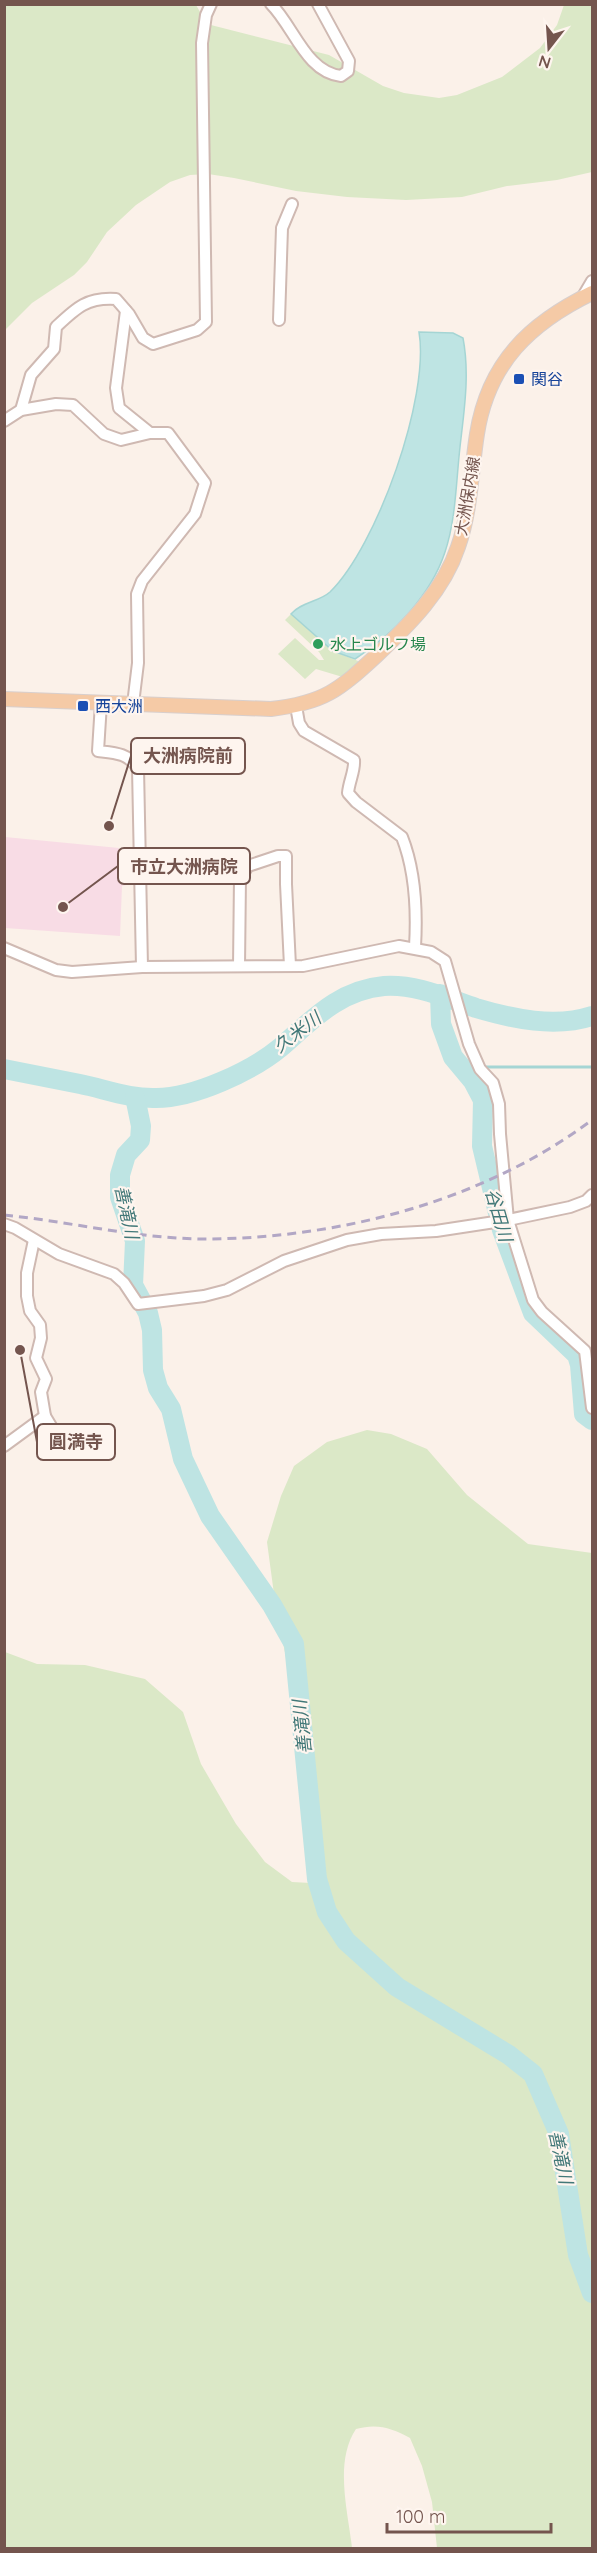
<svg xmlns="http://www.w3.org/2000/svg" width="597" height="2553" font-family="Quicksand,'Noto Sans JP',sans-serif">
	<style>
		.medical { fill: #f8dce5 }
		.green { fill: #dbe8c7 }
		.water { fill: #bee4e3; stroke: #a5d5d4; stroke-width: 1.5 }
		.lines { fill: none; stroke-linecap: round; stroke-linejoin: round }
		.stream { stroke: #a5d5d4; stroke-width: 3 }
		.river { stroke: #bee4e3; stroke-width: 20 }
		.minor-casing { stroke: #cfb9b2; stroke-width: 14 }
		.major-casing { stroke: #d8cfcd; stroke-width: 16 }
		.minor { stroke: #fff; stroke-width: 10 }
		.major { stroke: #f5caa6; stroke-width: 14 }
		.rail { stroke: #b2a7c5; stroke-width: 3; stroke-dasharray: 9 6; stroke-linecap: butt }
		.transit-dot { fill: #1a4fb4; stroke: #fef5ef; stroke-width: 2 }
		.leisure-dot { fill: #2e9e5b; stroke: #fef5ef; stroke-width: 2 }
		.labels { text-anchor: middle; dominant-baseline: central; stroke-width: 4.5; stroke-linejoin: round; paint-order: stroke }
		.transit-label { font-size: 16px; fill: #164399; stroke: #fef5ef; text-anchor: start }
		.street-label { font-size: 16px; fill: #74554e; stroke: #fef5ef }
		.leisure-label { font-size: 16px; fill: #27864d; stroke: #fef5ef; text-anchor: start }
		.water-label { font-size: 18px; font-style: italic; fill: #427878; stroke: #fef5ef }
		.leader { fill: none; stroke: #74554e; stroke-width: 2 }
		.callout-dot { fill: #74554e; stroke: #fef5ef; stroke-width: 2 }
		.callout { fill: #fef5ef; stroke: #74554e; stroke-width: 2 }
		.callout-label { font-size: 18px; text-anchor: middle; font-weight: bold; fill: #74554e }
	</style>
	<rect width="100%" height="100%" fill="#fbf1e9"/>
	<path class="medical" d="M 5,837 L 119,848 L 118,857 L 127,860 L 126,885 L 122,886 L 120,936 L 5,928 Z"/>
	<g class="green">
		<path d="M 5,5 L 196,5 L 207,24 L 329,55 L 383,86 L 404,93 L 439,98 L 457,95 L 502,77 L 540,48 L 557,25 L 564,5 L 592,5 L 592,172 L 557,180 L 507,186 L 462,197 L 406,200 L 347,197 L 296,191 L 234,178 L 208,174 L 190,175 L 170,182 L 136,205 L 107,232 L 87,262 L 74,275 L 32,303 L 5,330 Z"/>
		<path d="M 291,614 L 333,651 L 363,663 L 346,678 L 316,669 L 305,679 L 278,654 L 295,638 L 319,660 L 324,660 L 319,652 L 285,620 Z"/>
		<path d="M 367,1430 L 391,1434 L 427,1449 L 467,1495 L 528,1544 L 592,1553 L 592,2548 L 437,2548 L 432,2502 L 422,2466 L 410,2438 C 392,2428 377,2423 356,2429 C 334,2462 348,2511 352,2548 L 5,2548 L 5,1652 L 37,1664 L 85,1665 L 145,1679 L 183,1712 L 201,1764 L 236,1824 L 265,1862 L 292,1882 L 311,1883 L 319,1864 L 314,1793 L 276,1609 L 267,1542 L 281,1496 L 294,1466 L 327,1442 Z"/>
	</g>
	<path class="water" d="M 419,332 L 453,333 L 463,338 C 470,375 464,411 460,447 C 456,482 456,519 445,552 C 431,595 393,635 355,659 L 333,651 L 291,614 C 301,602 319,602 330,592 C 377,546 430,397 419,332 Z"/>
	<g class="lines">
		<g class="stream">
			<path d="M 483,1067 L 592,1067"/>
			<path d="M 466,1072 L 477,1068"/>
		</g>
		<g class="river">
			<path d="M 440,994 L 441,1024 L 453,1057 L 473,1081 L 483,1100 L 482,1146 L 502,1230 L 533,1313 L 577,1355 L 580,1365 L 584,1414 L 592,1420"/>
			<path d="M 4,1069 C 30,1074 55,1079 80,1084 C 105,1089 130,1099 156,1098 C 194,1098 252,1071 281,1047 C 312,1020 339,990 384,986 C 417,984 446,998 476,1008 C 513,1019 555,1028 592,1016"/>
			<path d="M 135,1097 L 141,1126 L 140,1140 L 126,1155 L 120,1175 L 120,1197 L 135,1241 L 133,1285 L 148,1313 L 152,1330 L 153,1370 L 158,1388 L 171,1409 L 183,1459 L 210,1516 L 272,1605 L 294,1644 L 317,1879 L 327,1912 L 346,1941 L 397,1987 L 509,2055 L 533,2074 L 559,2134 L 578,2255 L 592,2293"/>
		</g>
		<defs>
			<g id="minor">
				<path d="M 271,4 C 294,27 306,72 341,76 L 348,71 L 349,61 L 318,4"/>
				<path d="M 582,298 L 592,281"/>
				<path d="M 126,311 L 116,388 L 119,408 L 150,433"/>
				<path d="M 279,320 L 282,228 L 292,204"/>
				<path d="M 21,410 L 31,375 L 54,349 L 56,327 C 76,308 87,297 116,299 L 129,314 L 143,338 L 153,344 L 197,330 L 206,322 L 202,43 L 206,15 L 211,4"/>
				<path d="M 4,421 L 21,410 L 56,404 L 73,405 L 104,434 L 121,440 L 150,433 L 168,433 L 205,483 L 195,514 L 142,581 L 137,594 L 138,663 L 133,704"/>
				<path d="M 101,703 L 98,751 C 116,753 127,753 138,768 L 142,967"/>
				<path d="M 296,706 L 299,723 L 304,731 L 354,760 C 355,771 349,781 348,793 L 356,802 L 402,837 C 415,870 417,913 415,947"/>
				<path d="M 4,948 L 56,970 L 72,972 L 142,967 L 303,966 L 399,946 L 431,952 L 445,961 L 469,1044 L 480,1069 L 493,1083 L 499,1104 L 500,1134 L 508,1220 L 533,1300 L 542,1312 L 585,1351 L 592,1408"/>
				<path d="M 239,966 L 240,878 L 248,866 L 278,856 L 286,856 L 286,884 L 290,966"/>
				<path d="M 4,1224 L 15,1228 L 59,1254 L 114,1274 L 124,1283 L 138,1304 L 204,1296 L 227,1290 L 284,1261 L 347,1240 L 381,1234 L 436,1231 L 508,1220 L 570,1207 L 586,1201 L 592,1195"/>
				<path d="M 34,1240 L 27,1273 L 27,1296 L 30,1311 L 40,1325 L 41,1338 L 36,1358 L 46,1379 L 41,1392 L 45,1416 L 54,1431 L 76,1443"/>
				<path d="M 4,1446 L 45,1416"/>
			</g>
			<path id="major" d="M 4,699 L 271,709 C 324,703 339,690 377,655 C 410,624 444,590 458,547 C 471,510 471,472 477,434 C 488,363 530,323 592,293"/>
		</defs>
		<use href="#minor" class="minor-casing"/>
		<use href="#major" class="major-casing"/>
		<use href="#minor" class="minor"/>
		<use href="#major" class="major"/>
		<path class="rail" d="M 4,1215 C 74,1222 142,1240 212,1239 C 345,1237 485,1200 592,1120"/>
	</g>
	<g class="transit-dot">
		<rect x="513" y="373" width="12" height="12" rx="3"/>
		<rect x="77" y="700" width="12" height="12" rx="3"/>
	</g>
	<circle class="leisure-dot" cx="318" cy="644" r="6"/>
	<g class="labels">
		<g class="transit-label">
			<text x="531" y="379">関谷</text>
			<text x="95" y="706">西大洲</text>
		</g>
		<g class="street-label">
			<text transform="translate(467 496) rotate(-80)">大洲保内線</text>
		</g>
		<g class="leisure-label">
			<text x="330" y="644">水上ゴルフ場</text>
		</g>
		<g class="water-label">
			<text transform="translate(297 1032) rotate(-37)">久米川</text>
			<text transform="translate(127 1212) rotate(78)">善滝川</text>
			<text transform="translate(499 1215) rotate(74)">谷田川</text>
			<text transform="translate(302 1727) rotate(-96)">善滝川</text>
			<text transform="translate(561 2157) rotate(78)">善滝川</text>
		</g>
	</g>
	<path class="leader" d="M109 826L131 756M63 907L118 866M20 1350L37 1442"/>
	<g class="callout-dot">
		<circle cx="109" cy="826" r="6"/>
		<circle cx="63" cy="907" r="6"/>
		<circle cx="20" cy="1350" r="6"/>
	</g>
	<g class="callout">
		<rect x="131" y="738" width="114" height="36" rx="6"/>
		<rect x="118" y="848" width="132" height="36" rx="6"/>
		<rect x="37" y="1424" width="78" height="36" rx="6"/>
	</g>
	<g class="callout-label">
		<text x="188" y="762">大洲病院前</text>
		<text x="184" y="873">市立大洲病院</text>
		<text x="76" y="1448">圓満寺</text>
	</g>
	<rect width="597" height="2553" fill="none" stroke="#74554e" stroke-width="12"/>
	<g transform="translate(549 48) rotate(197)" stroke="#fef5ef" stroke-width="4.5" paint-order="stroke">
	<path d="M0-4.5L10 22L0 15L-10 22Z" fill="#74554e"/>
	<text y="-9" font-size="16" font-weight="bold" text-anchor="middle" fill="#74554e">N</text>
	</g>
	<path d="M387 2523v9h164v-9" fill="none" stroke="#74554e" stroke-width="3"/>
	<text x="396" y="2523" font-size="18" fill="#74554e" stroke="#fef5ef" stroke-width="4.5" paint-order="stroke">100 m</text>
</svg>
